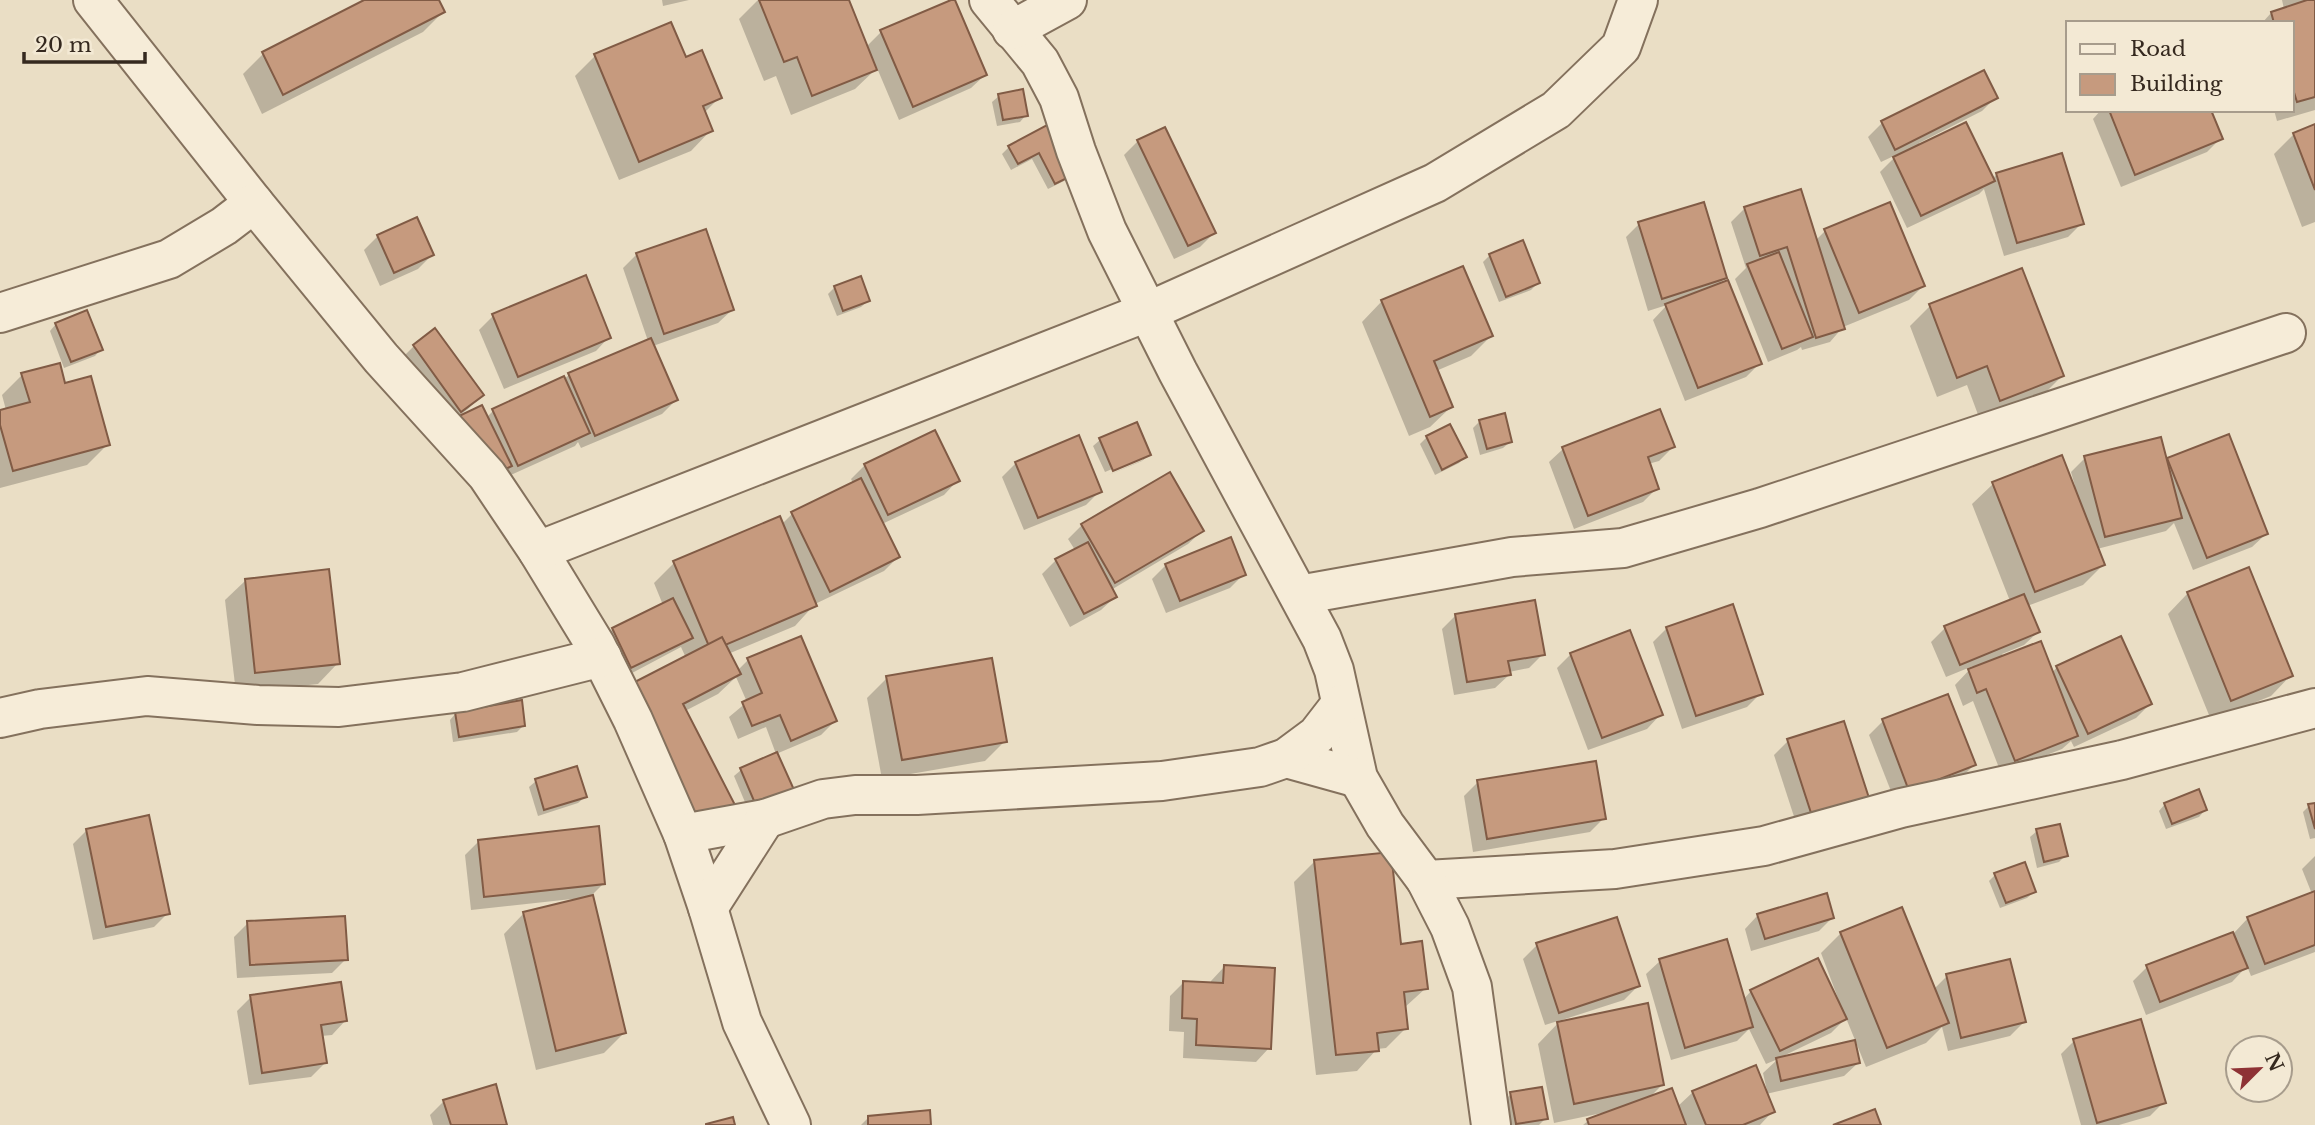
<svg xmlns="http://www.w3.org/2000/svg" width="2315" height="1125" font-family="'Libre Baskerville',serif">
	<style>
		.shadow { fill: #0003 }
		.building { fill: #c69a7e; stroke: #815b45; stroke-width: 2 }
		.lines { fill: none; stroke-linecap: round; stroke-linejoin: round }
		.minor-casing { stroke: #84715d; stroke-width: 42 }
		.minor { stroke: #f6ecd8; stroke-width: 38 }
	</style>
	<rect width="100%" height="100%" fill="#eadec5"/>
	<g class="shadow">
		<path d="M 368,0 L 437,0 L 443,12 L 423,32 L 262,114 L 243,74 L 263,54 Z"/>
		<path d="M 662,0 L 689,0 L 663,6 Z"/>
		<path d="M 758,0 L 847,0 L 866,47 L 881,32 L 985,75 L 971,88 L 899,120 L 877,68 L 855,89 L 791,115 L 776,76 L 764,81 L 739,19 Z"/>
		<path d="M 2282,0 L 2315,0 L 2315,110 L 2277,121 L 2274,110 L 2292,110 L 2292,23 L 2262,23 L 2271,13 L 2284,9 Z"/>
		<path d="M 595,56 L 685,59 L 720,97 L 704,113 L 711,130 L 691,151 L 619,180 L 575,76 Z"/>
		<path d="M 1983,72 L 1996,97 L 1982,111 L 1919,143 L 1920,146 L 1992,179 L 1997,174 L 2082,223 L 2068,237 L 2004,256 L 1984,189 L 1979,194 L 1907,228 L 1880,172 L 1898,154 L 1881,162 L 1868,137 L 1882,123 Z"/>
		<path d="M 999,96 L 1026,115 L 1020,122 L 997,126 L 992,102 Z"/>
		<path d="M 2101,110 L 2209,110 L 2221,138 L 2207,152 L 2121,187 L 2093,119 Z"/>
		<path d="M 2315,126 L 2315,222 L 2302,227 L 2274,154 L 2294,134 Z"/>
		<path d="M 1047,128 L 1071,174 L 1064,181 L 1048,189 L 1032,159 L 1011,170 L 1002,154 L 1009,147 Z"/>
		<path d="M 1138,141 L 1214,233 L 1200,247 L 1174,259 L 1124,155 Z"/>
		<path d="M 1745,208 L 1815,241 L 1825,231 L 1923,286 L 1909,300 L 1843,327 L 1830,342 L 1802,350 L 1801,347 L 1797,350 L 1768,362 L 1735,279 L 1746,268 L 1731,222 Z"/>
		<path d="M 1639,224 L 1725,278 L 1718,285 L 1760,363 L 1746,377 L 1685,401 L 1653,320 L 1667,305 L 1648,311 L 1626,237 Z"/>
		<path d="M 378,236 L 432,255 L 418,269 L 380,286 L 364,250 Z"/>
		<path d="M 637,254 L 732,310 L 718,323 L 653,346 L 676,400 L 662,414 L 581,448 L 578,442 L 575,446 L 504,478 L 487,417 L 493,411 L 564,379 L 569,375 L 648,341 L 623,268 Z"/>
		<path d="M 1490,255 L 1538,283 L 1531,290 L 1499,302 L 1483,262 Z"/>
		<path d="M 585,277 L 609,337 L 596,351 L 504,389 L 479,330 L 493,316 Z"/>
		<path d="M 835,287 L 868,301 L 861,307 L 837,316 L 828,294 Z"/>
		<path d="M 1382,301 L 1491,336 L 1471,356 L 1436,371 L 1451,407 L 1430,427 L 1409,436 L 1362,322 Z"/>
		<path d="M 1930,306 L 2062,376 L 2042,396 L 1980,420 L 1967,385 L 1937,397 L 1910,326 Z"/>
		<path d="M 56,324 L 101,349 L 95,356 L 64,368 L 50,331 Z"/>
		<path d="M 435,331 L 481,395 L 468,409 L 446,425 L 400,360 L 414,346 Z"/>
		<path d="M 22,375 L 108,444 L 87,465 L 0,488 L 0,412 L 6,410 L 2,395 Z"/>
		<path d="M 1659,411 L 1673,447 L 1659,461 L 1648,464 L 1657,488 L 1643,502 L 1574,529 L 1549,462 L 1563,449 Z"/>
		<path d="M 1480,421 L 1510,442 L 1503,448 L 1480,455 L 1473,428 Z"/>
		<path d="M 1427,437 L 1465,457 L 1459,463 L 1435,475 L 1420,444 Z"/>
		<path d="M 1100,440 L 1149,455 L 1142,461 L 1106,476 L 1143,460 L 1143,456 L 1105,472 L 1093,446 Z"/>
		<path d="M 2061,457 L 2073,487 L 2075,486 L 2071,472 L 2085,458 L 2166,462 L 2168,460 L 2266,534 L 2252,547 L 2193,570 L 2174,523 L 2166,531 L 2097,549 L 2103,565 L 2083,585 L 2027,606 L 2038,632 L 2024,645 L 2002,654 L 2004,657 L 2052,673 L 2057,667 L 2150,704 L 2136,718 L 2074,747 L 2071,741 L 2062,749 L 2001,773 L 1973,701 L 1963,706 L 1955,685 L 1973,666 L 1946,677 L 1931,642 L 1945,628 L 2010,601 L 1972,504 L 1993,484 Z"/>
		<path d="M 1016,463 L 1100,491 L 1086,505 L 1024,530 L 1002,477 Z"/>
		<path d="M 865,465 L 957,481 L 944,495 L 882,524 L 898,557 L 884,571 L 815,604 L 795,626 L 728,654 L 737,671 L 748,660 L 835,721 L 821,735 L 776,754 L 766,727 L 738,739 L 729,717 L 747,702 L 736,677 L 718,694 L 685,711 L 608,707 L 686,658 L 681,647 L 617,681 L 599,643 L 613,629 L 663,605 L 654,583 L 674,563 L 781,525 L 792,514 L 853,483 L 851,479 Z"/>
		<path d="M 1082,525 L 1202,531 L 1188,544 L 1111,590 L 1115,597 L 1101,610 L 1070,627 L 1042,574 L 1056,560 L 1075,550 L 1068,539 Z"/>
		<path d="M 1166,565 L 1244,574 L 1230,588 L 1166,613 L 1152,579 Z"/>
		<path d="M 246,580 L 338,663 L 318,684 L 236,693 L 225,600 Z"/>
		<path d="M 2188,593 L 2291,675 L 2271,696 L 2211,720 L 2168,614 Z"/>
		<path d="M 1456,615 L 1543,654 L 1529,668 L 1509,672 L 1509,675 L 1495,688 L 1454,695 L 1442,629 Z"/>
		<path d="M 1667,628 L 1761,693 L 1747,707 L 1682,729 L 1653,642 Z"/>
		<path d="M 1571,654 L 1660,715 L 1647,729 L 1588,750 L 1557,668 Z"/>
		<path d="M 887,678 L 1005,741 L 985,761 L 882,779 L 867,698 Z"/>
		<path d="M 456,713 L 524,725 L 517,732 L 453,742 L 450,720 Z"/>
		<path d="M 1883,721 L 1974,765 L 1960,779 L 1896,804 L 1869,735 Z"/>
		<path d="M 1788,741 L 1868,801 L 1799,832 L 1774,755 Z"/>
		<path d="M 776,754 L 750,814 L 734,776 L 741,770 Z"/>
		<path d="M 536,781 L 585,797 L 578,803 L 538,816 L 529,787 Z"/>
		<path d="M 1478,782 L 1604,818 L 1590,832 L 1473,852 L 1464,796 Z"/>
		<path d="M 2165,804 L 2205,810 L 2199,817 L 2166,829 L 2159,811 Z"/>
		<path d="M 2315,804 L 2315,838 L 2310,839 L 2303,812 L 2309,806 Z"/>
		<path d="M 87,830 L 168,913 L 154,927 L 93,940 L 73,844 Z"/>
		<path d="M 2037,831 L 2066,855 L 2059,862 L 2037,868 L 2030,837 Z"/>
		<path d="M 479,841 L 604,883 L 591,896 L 624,1033 L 604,1053 L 536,1070 L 504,934 L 524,913 L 573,901 L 572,899 L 471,910 L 465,855 Z"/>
		<path d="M 2315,856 L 2315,952 L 2251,976 L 2247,966 L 2232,982 L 2146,1015 L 2133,981 L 2147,967 L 2234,933 L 2248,918 L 2312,894 L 2302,869 Z"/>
		<path d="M 1314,862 L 1399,946 L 1426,988 L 1404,1008 L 1406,1028 L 1386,1048 L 1377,1049 L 1357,1071 L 1316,1075 L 1294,882 Z"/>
		<path d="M 1995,875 L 2034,892 L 2027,898 L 2000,908 L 1989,881 Z"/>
		<path d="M 1758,915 L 1832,918 L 1819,931 L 1751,951 L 1745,929 Z"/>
		<path d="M 248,923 L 346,959 L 332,973 L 237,978 L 234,937 Z"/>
		<path d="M 1841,933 L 1933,990 L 1947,976 L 2024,1022 L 2010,1036 L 1948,1051 L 1942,1027 L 1926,1043 L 1866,1067 L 1846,1018 L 1831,1033 L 1779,1058 L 1858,1063 L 1844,1076 L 1766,1094 L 1773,1111 L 1760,1125 L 1583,1125 L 1588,1121 L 1602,1115 L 1602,1113 L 1554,1123 L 1538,1044 L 1561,1020 L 1545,1025 L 1523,959 L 1537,945 L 1638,986 L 1624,1000 L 1562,1020 L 1563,1022 L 1662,1085 L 1649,1098 L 1677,1107 L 1693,1092 L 1767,1091 L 1763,1073 L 1778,1059 L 1766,1064 L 1749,1029 L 1737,1041 L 1671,1060 L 1646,974 L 1660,961 L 1743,1000 L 1751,991 L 1837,1002 L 1839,1001 L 1821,953 Z"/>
		<path d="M 1224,967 L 1269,1048 L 1256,1062 L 1183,1058 L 1184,1032 L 1169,1031 L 1170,996 L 1184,982 L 1211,984 L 1211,981 Z"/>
		<path d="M 251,997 L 345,1021 L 332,1035 L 321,1036 L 325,1063 L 311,1077 L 249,1085 L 237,1011 Z"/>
		<path d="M 2074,1041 L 2164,1102 L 2150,1116 L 2119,1125 L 2081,1125 L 2061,1054 Z"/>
		<path d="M 1511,1094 L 1546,1118 L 1539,1125 L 1509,1125 L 1504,1101 Z"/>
		<path d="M 444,1101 L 505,1125 L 433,1125 L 430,1115 Z"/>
		<path d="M 868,1118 L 929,1125 L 861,1125 Z"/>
	</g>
	<g class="building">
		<path d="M 364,0 L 439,0 L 445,12 L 283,95 L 262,52 Z"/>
		<path d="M 759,0 L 849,0 L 877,70 L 812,96 L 797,57 L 784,62 Z"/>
		<path d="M 951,0 L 955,0 L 987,75 L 913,107 L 880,30 Z"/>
		<path d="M 2307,0 L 2315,0 L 2315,97 L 2297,102 L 2292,86 L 2292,23 L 2274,23 L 2271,12 Z"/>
		<path d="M 671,22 L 686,57 L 702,50 L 722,98 L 703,106 L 713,131 L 639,162 L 594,54 Z"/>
		<path d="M 1984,70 L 1998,98 L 1895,150 L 1881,121 Z"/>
		<path d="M 1023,89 L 1028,116 L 1003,120 L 998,94 Z"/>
		<path d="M 2109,110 L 2211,110 L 2223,139 L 2135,175 Z"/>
		<path d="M 1966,122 L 1995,181 L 1921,216 L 1893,157 Z"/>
		<path d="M 2315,124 L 2315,190 L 2293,133 Z"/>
		<path d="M 1047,125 L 1073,175 L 1055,184 L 1039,153 L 1018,164 L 1008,146 Z"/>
		<path d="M 1165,127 L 1216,233 L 1188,246 L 1137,140 Z"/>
		<path d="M 2062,153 L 2084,224 L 2017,243 L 1996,173 Z"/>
		<path d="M 1801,189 L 1845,329 L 1816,338 L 1787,247 L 1760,256 L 1744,207 Z"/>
		<path d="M 1704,202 L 1727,278 L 1662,299 L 1638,222 Z"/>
		<path d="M 1890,202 L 1925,286 L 1859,313 L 1824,229 Z"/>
		<path d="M 417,217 L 434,255 L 394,273 L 377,235 Z"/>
		<path d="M 706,229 L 734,310 L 664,334 L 636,253 Z"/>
		<path d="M 1523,240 L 1540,283 L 1506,297 L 1489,254 Z"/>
		<path d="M 1779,252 L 1813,337 L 1782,349 L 1747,264 Z"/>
		<path d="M 1463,266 L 1493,336 L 1434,361 L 1453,407 L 1430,417 L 1381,300 Z"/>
		<path d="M 2022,268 L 2064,376 L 2000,401 L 1987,366 L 1957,378 L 1929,304 Z"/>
		<path d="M 586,275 L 611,338 L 518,377 L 492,314 Z"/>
		<path d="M 861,276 L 870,301 L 843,311 L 834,286 Z"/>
		<path d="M 1728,280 L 1762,364 L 1698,388 L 1665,304 Z"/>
		<path d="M 87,310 L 103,350 L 71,362 L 55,323 Z"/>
		<path d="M 435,328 L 484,395 L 461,412 L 413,345 Z"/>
		<path d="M 651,338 L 678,400 L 595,436 L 568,373 Z"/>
		<path d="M 60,363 L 65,383 L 91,376 L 110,445 L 13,471 L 0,425 L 0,410 L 30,402 L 21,373 Z"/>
		<path d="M 564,376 L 590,433 L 518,466 L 492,409 Z"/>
		<path d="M 482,405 L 512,466 L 489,477 L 459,416 Z"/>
		<path d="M 1660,409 L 1675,447 L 1648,457 L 1659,489 L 1588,516 L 1562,447 Z"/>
		<path d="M 1505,413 L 1512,442 L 1487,449 L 1479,420 Z"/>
		<path d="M 1137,422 L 1151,455 L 1113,471 L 1099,438 Z"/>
		<path d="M 1450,424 L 1467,457 L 1442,470 L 1426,436 Z"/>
		<path d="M 935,430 L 960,481 L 888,515 L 864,464 Z"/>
		<path d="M 2229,434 L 2268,534 L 2207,558 L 2167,458 Z"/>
		<path d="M 1079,435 L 1102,492 L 1038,518 L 1015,462 Z"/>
		<path d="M 2161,437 L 2182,518 L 2105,537 L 2084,456 Z"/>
		<path d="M 2062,455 L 2105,565 L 2035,592 L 1992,482 Z"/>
		<path d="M 1170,472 L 1204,531 L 1115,583 L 1081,524 Z"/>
		<path d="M 861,478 L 900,557 L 830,592 L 791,512 Z"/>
		<path d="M 780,516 L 817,606 L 711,651 L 673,561 Z"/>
		<path d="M 1231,537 L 1246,575 L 1180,601 L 1165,564 Z"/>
		<path d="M 1088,542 L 1117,597 L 1084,614 L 1055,559 Z"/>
		<path d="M 2249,567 L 2293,676 L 2231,701 L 2187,592 Z"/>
		<path d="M 329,569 L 340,664 L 255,673 L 245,579 Z"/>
		<path d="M 2024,594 L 2040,632 L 1960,665 L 1944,626 Z"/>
		<path d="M 673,598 L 693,638 L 631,668 L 612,628 Z"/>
		<path d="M 1535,600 L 1545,655 L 1508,661 L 1511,675 L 1467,682 L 1455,614 Z"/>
		<path d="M 1733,604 L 1763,694 L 1696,716 L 1666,627 Z"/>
		<path d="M 1630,630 L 1663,715 L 1602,738 L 1570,653 Z"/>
		<path d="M 801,636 L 837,721 L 791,741 L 780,715 L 752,726 L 742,702 L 762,693 L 747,658 Z"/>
		<path d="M 2121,636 L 2152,704 L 2088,734 L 2056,666 Z"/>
		<path d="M 722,637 L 741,674 L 683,704 L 735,805 L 696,824 L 627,686 Z"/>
		<path d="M 2041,641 L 2078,736 L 2015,761 L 1986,689 L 1977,693 L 1968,669 Z"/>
		<path d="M 992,658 L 1007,742 L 902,760 L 886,676 Z"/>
		<path d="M 1948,694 L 1976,765 L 1909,791 L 1882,719 Z"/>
		<path d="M 522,700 L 525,726 L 459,737 L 455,712 Z"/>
		<path d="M 1844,721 L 1870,801 L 1813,819 L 1787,739 Z"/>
		<path d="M 777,752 L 795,792 L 757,808 L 740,768 Z"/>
		<path d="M 1596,761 L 1606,819 L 1487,839 L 1477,780 Z"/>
		<path d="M 577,766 L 587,797 L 544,810 L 535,779 Z"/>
		<path d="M 2199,789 L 2207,810 L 2172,824 L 2164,803 Z"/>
		<path d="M 2315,803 L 2315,829 L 2308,804 Z"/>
		<path d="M 149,815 L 170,914 L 106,927 L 86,829 Z"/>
		<path d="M 2060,824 L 2068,856 L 2044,862 L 2036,829 Z"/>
		<path d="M 599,826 L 605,884 L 484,897 L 478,840 Z"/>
		<path d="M 1391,852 L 1401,944 L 1422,941 L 1428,989 L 1404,992 L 1408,1029 L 1377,1033 L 1379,1051 L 1336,1055 L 1314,860 Z"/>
		<path d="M 2025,862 L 2036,892 L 2006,903 L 1994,873 Z"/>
		<path d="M 2315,891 L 2315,945 L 2265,964 L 2247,917 Z"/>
		<path d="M 1827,893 L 1834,918 L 1765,939 L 1757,914 Z"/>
		<path d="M 593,895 L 626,1033 L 556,1051 L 523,912 Z"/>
		<path d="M 1902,907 L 1949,1023 L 1887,1048 L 1840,932 Z"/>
		<path d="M 345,916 L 348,960 L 250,965 L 247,921 Z"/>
		<path d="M 1617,917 L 1640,986 L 1559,1013 L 1536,943 Z"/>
		<path d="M 2233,932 L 2248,968 L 2160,1002 L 2146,965 Z"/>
		<path d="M 1727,939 L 1753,1027 L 1685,1048 L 1659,959 Z"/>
		<path d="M 1818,958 L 1847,1019 L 1780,1051 L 1750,990 Z"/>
		<path d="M 2010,959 L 2026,1022 L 1961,1038 L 1946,974 Z"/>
		<path d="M 1224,965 L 1275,968 L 1271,1049 L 1196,1045 L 1197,1019 L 1182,1018 L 1183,981 L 1223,983 Z"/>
		<path d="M 341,982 L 347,1021 L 321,1025 L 327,1063 L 262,1073 L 250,995 Z"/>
		<path d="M 1648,1003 L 1664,1085 L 1574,1104 L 1557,1022 Z"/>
		<path d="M 2141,1019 L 2166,1103 L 2097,1123 L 2073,1039 Z"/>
		<path d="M 1855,1040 L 1860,1063 L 1781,1081 L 1776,1058 Z"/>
		<path d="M 1756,1065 L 1775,1112 L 1743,1125 L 1706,1125 L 1692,1091 Z"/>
		<path d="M 496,1084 L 507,1125 L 451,1125 L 443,1100 Z"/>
		<path d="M 1542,1087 L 1548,1119 L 1516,1124 L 1510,1092 Z"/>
		<path d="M 1672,1088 L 1686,1125 L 1589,1125 L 1587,1119 Z"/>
		<path d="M 1875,1109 L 1881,1125 L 1833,1125 Z"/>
		<path d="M 930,1110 L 931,1125 L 868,1125 L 868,1116 Z"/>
		<path d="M 733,1117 L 735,1125 L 706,1125 L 706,1124 Z"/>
	</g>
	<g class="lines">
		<defs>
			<g id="minor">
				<path d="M 93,0 L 254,203 L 381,358 L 487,475 L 538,551 L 596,646 L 633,720 L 683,834 L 708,908 L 742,1022 L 791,1125"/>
				<path d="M 989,0 L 1040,62 L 1059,98 L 1076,151 L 1107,231 L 1178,372 L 1322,639 L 1334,670 L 1358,778 L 1385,825 L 1426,880 L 1615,869 L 1764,846 L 1901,808 L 2122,760 L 2315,708"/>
				<path d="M 1012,30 L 1067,0"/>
				<path d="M 0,313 L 169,259 L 224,226 L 254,203"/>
				<path d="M 538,551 L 1147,312 L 1435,183 L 1556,110 L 1621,47 L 1638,0"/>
				<path d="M 1299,595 L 1512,557 L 1623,548 L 1760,508 L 2286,333"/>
				<path d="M 0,718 L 40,709 L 147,696 L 258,705 L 339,707 L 463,692 L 602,657"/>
				<path d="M 1286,758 L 1358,778"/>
				<path d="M 683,834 L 765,819 L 823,799 L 855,795 L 917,795 L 1162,781 L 1260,767 L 1286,758 L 1317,735 L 1341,704"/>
				<path d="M 1426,880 L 1450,927 L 1472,987 L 1491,1125"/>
				<path d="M 708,908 L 765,819"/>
			</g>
		</defs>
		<use href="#minor" class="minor-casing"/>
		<use href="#minor" class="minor"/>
	</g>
	<rect x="2066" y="21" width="228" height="91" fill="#f3e9d4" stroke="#a79c8c" stroke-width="2"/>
	<rect x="2080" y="44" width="35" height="10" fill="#f6ecd8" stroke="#a79c8c" stroke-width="2"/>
	<text x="2130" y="56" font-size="21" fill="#35291f">Road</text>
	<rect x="2080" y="74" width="35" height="21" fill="#c69a7e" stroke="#a79c8c" stroke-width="2"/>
	<text x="2130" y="91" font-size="21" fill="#35291f">Building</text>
	<g transform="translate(2259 1069) rotate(66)"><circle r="33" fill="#f3e9d4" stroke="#a79c8c" stroke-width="2"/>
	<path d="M0-5L12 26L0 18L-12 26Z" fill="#8e3235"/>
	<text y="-10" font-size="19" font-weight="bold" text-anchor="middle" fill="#35291f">N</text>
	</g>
	<path d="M24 52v10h121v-10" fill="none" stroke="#35291f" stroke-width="3.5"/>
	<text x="35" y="52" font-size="21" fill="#35291f" stroke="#f3e9d4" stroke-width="5" paint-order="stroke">20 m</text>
</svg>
